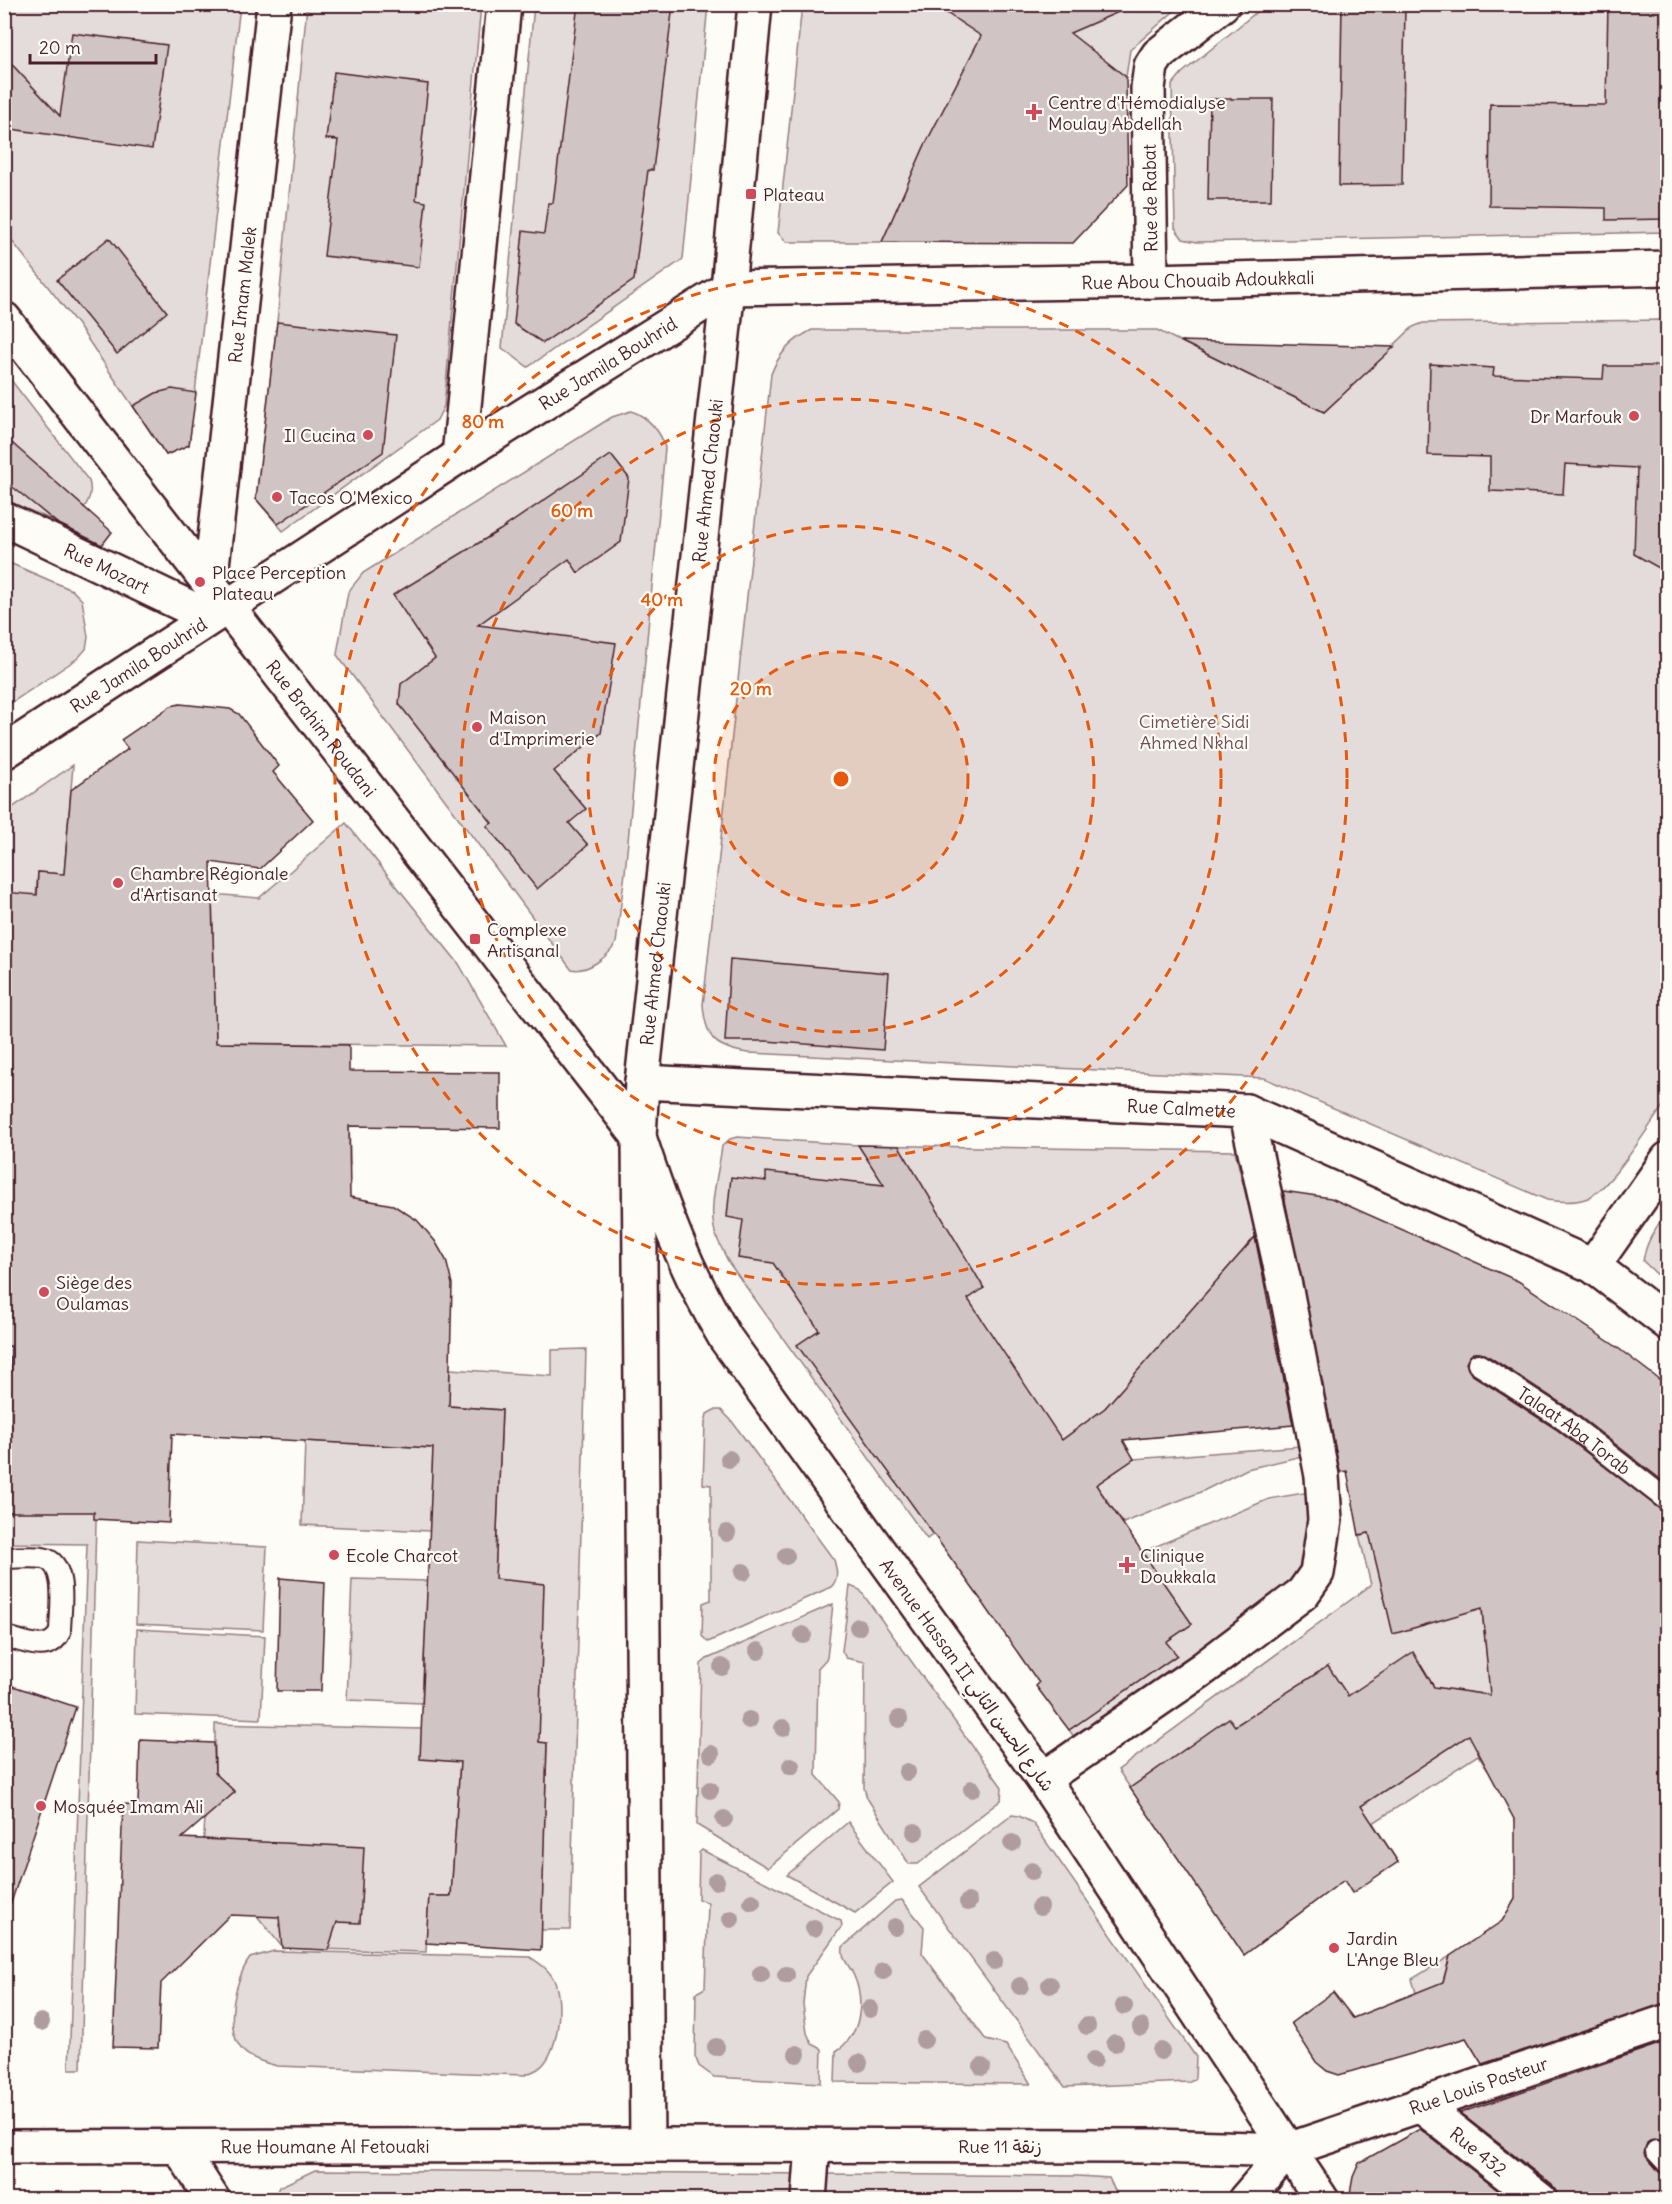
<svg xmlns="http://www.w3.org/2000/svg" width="1672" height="2204" font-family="Delius,'Playpen Sans Arabic',sans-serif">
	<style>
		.green { fill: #e3dcda; stroke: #967e82; stroke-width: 1.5 }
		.building { fill: #d0c5c4; stroke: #4a1f2b; stroke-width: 1.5 }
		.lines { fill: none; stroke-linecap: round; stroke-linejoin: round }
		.lane-casing { stroke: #4a1f2b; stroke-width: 24 }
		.street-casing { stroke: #4a1f2b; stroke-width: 38 }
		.secondary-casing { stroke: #4a1f2b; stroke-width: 38 }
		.lane { stroke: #fdfcf7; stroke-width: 20 }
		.street { stroke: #fdfcf7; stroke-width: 33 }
		.secondary { stroke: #fdfcf7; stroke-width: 33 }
		.tree { fill: #af9c9f }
		.ring { fill: none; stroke: #e8590c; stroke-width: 3; stroke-dasharray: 10 8 }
		.poi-dot { fill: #d1495b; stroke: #fdfcf7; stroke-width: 2 }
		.labels { text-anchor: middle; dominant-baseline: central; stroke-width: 4.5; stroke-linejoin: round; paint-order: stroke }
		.poi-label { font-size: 18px; fill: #4a1f2b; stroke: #fdfcf7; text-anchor: start }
		.street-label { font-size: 18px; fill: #4a1f2b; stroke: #fdfcf7 }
		.park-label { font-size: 18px; fill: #704e57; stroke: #fdfcf7 }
		.centre { fill: #e8590c; stroke: #fdfcf7; stroke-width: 3 }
		.ring-label { font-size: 18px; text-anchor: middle; font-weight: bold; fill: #e8590c; stroke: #fdfcf7; stroke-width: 4.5; stroke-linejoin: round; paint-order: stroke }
	</style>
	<rect width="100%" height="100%" fill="#fdfcf7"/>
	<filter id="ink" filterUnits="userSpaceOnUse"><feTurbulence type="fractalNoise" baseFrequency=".0167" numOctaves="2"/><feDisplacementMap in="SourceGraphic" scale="12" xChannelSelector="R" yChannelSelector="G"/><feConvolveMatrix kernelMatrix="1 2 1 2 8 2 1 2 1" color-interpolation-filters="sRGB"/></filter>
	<g filter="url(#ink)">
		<g class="green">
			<path d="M 5,5 L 240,5 L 189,445 L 166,455 L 78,325 L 5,232 Z"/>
			<path d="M 307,5 L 481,5 L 444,406 L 437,420 L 283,531 L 256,499 L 277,322 Z"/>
			<path d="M 534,5 L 708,5 L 683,259 L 528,367 L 502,348 Z"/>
			<path d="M 802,5 L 1014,5 L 971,56 L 924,147 L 882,242 L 787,242 L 778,233 Z"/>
			<path d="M 1032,5 L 1181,5 L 1130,50 L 1126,77 Z"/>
			<path d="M 1265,5 L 1667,5 L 1667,232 L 1197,242 L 1183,239 L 1175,228 L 1172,85 L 1182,73 Z"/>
			<path d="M 1667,320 L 1667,1100 C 1651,1123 1612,1187 1588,1198 C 1575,1203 1560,1202 1547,1200 L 1264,1078 L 748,1053 C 715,1048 706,1039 703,1005 L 771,374 C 779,353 792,340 812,330 L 1157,330 L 1324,412 L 1413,327 L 1423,323 Z"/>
			<path d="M 4,371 L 89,481 C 95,500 80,515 64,525 L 5,500 Z"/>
			<path d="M 631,411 C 647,416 662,432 665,448 L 625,873 L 616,943 C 608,957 587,973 571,969 L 337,655 L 338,648 L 348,592 L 363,573 L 612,417 Z"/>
			<path d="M 5,561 L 72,590 L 82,600 L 88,637 L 86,649 L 78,658 L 5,707 Z"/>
			<path d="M 73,765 L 64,874 L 38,872 L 32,940 L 5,1040 L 5,813 Z"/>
			<path d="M 346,823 L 459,964 L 506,1046 L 216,1043 L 212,894 L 259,898 Z"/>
			<path d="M 215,1106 L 349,1111 L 350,1165 L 275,1162 L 274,1242 L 242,1241 L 234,1380 L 211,1379 L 220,1249 L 119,1244 L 116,1341 L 101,1341 L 81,2069 L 69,2069 L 87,1544 L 5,1543 L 5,1346 L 48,1348 L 48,1336 L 84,1335 L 84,1213 L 214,1217 Z"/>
			<path d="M 737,1137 L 858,1145 L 1235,1151 L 1256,1236 L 1105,1408 L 927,1539 L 729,1263 C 724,1252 716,1240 714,1228 C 709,1203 719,1171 722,1146 L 730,1139 Z"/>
			<path d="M 1667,1211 L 1668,1284 L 1667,1284 L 1643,1261 C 1646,1241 1656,1228 1667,1211 Z"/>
			<path d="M 586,1349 L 570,1930 L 541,1930 L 547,1744 L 539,1742 L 495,1579 L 502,1410 L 449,1406 L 450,1369 L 552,1376 L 552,1350 Z"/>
			<path d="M 714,1410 L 721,1410 L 731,1420 L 834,1560 C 837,1570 839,1579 831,1587 L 708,1642 L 702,1636 L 703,1603 L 711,1600 L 711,1485 L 703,1484 L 705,1423 L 707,1414 Z"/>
			<path d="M 305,1441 L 433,1448 L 430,1531 L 302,1525 Z"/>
			<path d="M 1300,1446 L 1302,1456 L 1247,1469 L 1203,1491 L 1123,1523 L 1096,1485 L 1134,1459 Z"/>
			<path d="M 1309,1492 L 1311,1506 L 1304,1574 L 1273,1601 L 1075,1738 L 1069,1730 L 1176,1656 L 1166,1642 L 1192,1624 L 1142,1552 L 1269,1499 Z"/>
			<path d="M 1472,1511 L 1493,1720 L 1494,1738 L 1487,1769 L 1478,1755 L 1373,1823 L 1398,1862 L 1344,1880 L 1244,1955 L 1118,1770 L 1371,1585 L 1359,1535 Z"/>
			<path d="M 138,1540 L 267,1547 L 263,1630 L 136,1624 Z"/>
			<path d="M 352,1579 L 428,1581 L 422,1703 L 347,1700 Z"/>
			<path d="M 850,1586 L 860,1590 L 1002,1787 L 1001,1800 L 918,1864 L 909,1864 L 867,1798 L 864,1788 L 865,1662 L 846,1658 L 842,1651 Z"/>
			<path d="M 833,1604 L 827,1658 L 818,1668 L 816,1775 L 839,1802 L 838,1809 L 768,1868 L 697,1825 L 701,1664 L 707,1659 Z"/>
			<path d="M 137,1629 L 265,1636 L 261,1719 L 135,1714 Z"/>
			<path d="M 215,1724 L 422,1729 L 460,1762 L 451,1896 L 429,1896 L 426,1952 L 283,1948 L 203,1849 L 205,1818 L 235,1792 L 215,1773 Z"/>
			<path d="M 1012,1815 L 1019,1816 L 1033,1823 L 1196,2057 L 1195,2078 L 1190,2082 L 1065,2087 L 919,1887 Z"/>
			<path d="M 848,1822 L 893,1882 L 855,1913 L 787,1875 Z"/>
			<path d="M 702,1850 L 841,1921 L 842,1926 L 806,1976 L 803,2004 L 807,2033 L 812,2044 L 822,2049 L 821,2083 L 714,2077 L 699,2066 L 695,2056 L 696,1993 L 705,1988 L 708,1903 L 698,1899 L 699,1853 Z"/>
			<path d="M 902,1900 L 924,1927 L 922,1953 L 986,2040 L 1006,2045 L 1031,2084 L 835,2082 L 836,2051 C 861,2036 865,2001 854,1976 C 849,1963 841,1961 843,1947 L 895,1901 Z"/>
			<path d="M 274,1951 L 530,1957 C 539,1963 549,1969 554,1980 C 564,2002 559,2054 538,2069 C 534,2071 529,2073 525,2075 L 277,2066 C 265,2063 251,2059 243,2051 C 223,2030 235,1978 250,1958 Z"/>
			<path d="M 1450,1956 L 1440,1992 L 1466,2038 L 1432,2048 L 1412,1979 Z"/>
			<path d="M 315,2170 L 1078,2176 L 1109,2178 L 1119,2199 L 273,2200 L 279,2187 Z"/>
		</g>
		<g class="building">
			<path d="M 578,4 L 673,4 L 653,170 L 648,170 L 634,280 L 543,343 L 514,324 L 523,231 L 544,234 L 548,203 L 553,203 Z"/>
			<path d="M 933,4 L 1137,4 L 1070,33 L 1126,77 L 1128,185 L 1073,243 L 882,242 L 924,147 L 981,36 Z"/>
			<path d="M 1342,4 L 1405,4 L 1402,185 L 1339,186 Z"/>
			<path d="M 1608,4 L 1668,4 L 1668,219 L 1606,220 L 1606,208 L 1489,206 L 1490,104 L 1606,105 Z"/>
			<path d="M 72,33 L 167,45 L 152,149 L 4,128 L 4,56 L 60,116 Z"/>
			<path d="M 334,72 L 428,84 L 416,200 L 426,202 L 419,267 L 324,256 L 338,140 L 326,139 Z"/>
			<path d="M 1210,99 L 1273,99 L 1271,200 L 1208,200 Z"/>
			<path d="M 109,238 L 167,312 L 117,354 L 57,280 Z"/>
			<path d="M 277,322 L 396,335 L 383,452 L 278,524 L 256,499 Z"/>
			<path d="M 1180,341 L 1394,347 L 1324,412 Z"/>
			<path d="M 1430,364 L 1494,368 L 1493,376 L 1603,379 L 1604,366 L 1668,366 L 1668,573 L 1634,554 L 1637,468 L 1565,464 L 1563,494 L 1490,491 L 1490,457 L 1428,455 Z"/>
			<path d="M 172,389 L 196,393 L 189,445 L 166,455 L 133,406 L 156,393 Z"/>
			<path d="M 4,436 L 112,532 L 102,545 L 57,523 L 4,480 Z"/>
			<path d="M 611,455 L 629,478 L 621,542 L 578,573 L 569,559 L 478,625 L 616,643 L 601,733 L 554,771 L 586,809 L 569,823 L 588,845 L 537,889 L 487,826 L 492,823 L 399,704 L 401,684 L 435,658 L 393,595 L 500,530 Z"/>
			<path d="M 180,704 L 230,709 L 239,714 L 279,766 L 273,772 L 313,820 L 260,869 L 211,862 L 216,1043 L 349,1045 L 349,1071 L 500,1072 L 500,1128 L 349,1126 L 350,1197 L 393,1205 L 417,1220 L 435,1241 L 446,1260 L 452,1284 L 449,1406 L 502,1410 L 495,1579 L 544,1584 L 539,1742 L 547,1743 L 541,1950 L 426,1943 L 429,1896 L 451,1896 L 460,1762 L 420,1759 L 433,1448 L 172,1434 L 169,1523 L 94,1519 L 94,1512 L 6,1512 L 11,1346 L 4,1346 L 4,892 L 37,895 L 38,872 L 64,874 L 71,790 L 128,749 L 121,740 L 171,706 Z"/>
			<path d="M 730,959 L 889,973 L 883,1050 L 766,1041 L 725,1041 Z"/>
			<path d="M 858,1145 L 899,1146 L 984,1288 L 968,1299 L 1062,1440 L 1105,1408 L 1255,1237 L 1293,1425 L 1123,1440 L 1134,1459 L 1096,1485 L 1192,1624 L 1166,1642 L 1177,1655 L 1069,1730 L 1036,1686 L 1039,1683 L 981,1600 L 797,1345 L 819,1330 L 773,1263 L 738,1258 L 743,1220 L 727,1217 L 731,1177 L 766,1181 L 766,1172 L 884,1185 Z"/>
			<path d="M 1283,1191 L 1331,1198 L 1518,1281 L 1614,1345 L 1668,1386 L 1668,1485 L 1570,1409 L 1485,1354 L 1473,1353 L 1466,1363 L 1471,1374 L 1556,1429 L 1661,1510 L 1668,1513 L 1668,2003 L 1482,2064 L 1466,2038 L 1339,2075 L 1327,2071 L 1316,2062 L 1291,2023 L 1333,1992 L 1353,2018 L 1443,1982 L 1450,1956 L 1502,1921 L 1515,1899 L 1515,1821 L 1469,1735 L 1361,1806 L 1398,1862 L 1352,1893 L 1344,1880 L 1244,1955 L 1130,1788 L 1229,1718 L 1235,1726 L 1328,1666 L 1348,1696 L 1413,1652 L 1434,1687 L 1490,1695 L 1482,1608 L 1393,1634 L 1369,1533 L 1359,1535 L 1347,1471 L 1340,1472 Z"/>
			<path d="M 280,1578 L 325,1582 L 321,1691 L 277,1691 Z"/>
			<path d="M 4,1683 L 76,1707 L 11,1903 L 4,1902 Z"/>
			<path d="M 140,1740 L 214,1743 L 215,1773 L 235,1792 L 182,1838 L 364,1847 L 360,1923 L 337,1922 L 328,1950 L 282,1948 L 279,1917 L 230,1915 L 161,1983 L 158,2048 L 113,2047 L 123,1804 L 138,1805 Z"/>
			<path d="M 1668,2041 L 1668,2146 L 1660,2140 L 1653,2139 L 1647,2143 L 1644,2153 L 1659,2172 L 1668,2176 L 1668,2199 L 1558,2199 L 1552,2185 L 1460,2113 Z"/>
			<path d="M 1420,2129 L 1509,2199 L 1349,2199 L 1353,2177 L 1359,2163 Z"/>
		</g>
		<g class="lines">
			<defs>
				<g id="lane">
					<path id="s1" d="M 1478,1364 L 1563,1419 L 1668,1501"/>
					<path d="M 4,1558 C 17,1558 31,1556 43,1558 C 69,1563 60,1612 60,1632 C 49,1655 23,1641 4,1636"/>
					<path d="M 1656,2151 L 1668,2164"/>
				</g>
				<g id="street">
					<path d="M 1151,281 L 1148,88 L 1151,66 L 1158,55 L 1223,4"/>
					<path id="s2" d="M 728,288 L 1151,281 L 1668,268"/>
					<path d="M 459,456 L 504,4"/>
					<path id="s3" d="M 4,519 L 209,617"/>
					<path id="s4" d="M 210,584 L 274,4"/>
					<path id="s5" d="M 4,752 L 459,456 L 728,288"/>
					<path id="s6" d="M 642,1082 L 1246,1111 L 1593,1266 L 1668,1323"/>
					<path d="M 1593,1266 L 1668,1159"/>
					<path d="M 1043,1779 L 1204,1668 L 1303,1593 L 1317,1573 L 1325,1520 L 1322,1476 L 1287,1295 L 1246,1111"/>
					<path id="s7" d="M 1419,2104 L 1540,2200"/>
					<path id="s8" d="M 647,2145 L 639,1137 L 642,1082 L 728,288 L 755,4"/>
					<path id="s9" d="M 4,2147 L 647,2145 L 1153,2146 L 1288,2150 L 1668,2021"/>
					<path d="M 179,2147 L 213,2200"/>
					<path d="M 809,2200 L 813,2145"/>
					<path d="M 1245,2200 L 1288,2150"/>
				</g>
				<g id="secondary">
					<path id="s10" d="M 4,319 L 639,1137 C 663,1210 686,1272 726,1339 L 1043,1779 L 1322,2200"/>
				</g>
			</defs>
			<use href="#lane" class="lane-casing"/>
			<use href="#street" class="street-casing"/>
			<use href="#secondary" class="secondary-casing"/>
			<use href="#lane" class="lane"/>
			<use href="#street" class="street"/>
			<use href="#secondary" class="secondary"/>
		</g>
		<g class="tree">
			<circle cx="729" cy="1459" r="9"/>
			<circle cx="727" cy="1533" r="9"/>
			<circle cx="786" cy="1556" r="9"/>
			<circle cx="743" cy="1572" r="9"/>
			<circle cx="858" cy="1627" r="9"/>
			<circle cx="803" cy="1635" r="9"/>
			<circle cx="758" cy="1651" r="9"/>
			<circle cx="722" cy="1667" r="9"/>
			<circle cx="899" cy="1719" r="9"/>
			<circle cx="749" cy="1720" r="9"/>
			<circle cx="783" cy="1728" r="9"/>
			<circle cx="711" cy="1754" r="9"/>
			<circle cx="791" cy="1766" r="9"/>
			<circle cx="907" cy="1772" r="9"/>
			<circle cx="972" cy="1789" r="9"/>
			<circle cx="710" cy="1790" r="9"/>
			<circle cx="724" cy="1819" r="9"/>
			<circle cx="915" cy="1832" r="9"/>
			<circle cx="1012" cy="1843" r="9"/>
			<circle cx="1032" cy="1871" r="9"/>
			<circle cx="716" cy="1881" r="9"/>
			<circle cx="752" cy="1902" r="9"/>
			<circle cx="968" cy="1902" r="9"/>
			<circle cx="1040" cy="1907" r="9"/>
			<circle cx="731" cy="1919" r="9"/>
			<circle cx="895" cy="1927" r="9"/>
			<circle cx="814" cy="1928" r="9"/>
			<circle cx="994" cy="1961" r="9"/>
			<circle cx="883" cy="1971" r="9"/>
			<circle cx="761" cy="1974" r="9"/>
			<circle cx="786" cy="1975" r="9"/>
			<circle cx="1050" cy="1985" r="9"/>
			<circle cx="1020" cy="1986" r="9"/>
			<circle cx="1124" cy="2006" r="9"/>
			<circle cx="870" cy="2009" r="9"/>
			<circle cx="41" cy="2022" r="9"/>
			<circle cx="1087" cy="2026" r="9"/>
			<circle cx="1141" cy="2027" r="9"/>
			<circle cx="924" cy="2040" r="9"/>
			<circle cx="1115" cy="2043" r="9"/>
			<circle cx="716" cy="2047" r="9"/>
			<circle cx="1161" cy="2051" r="9"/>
			<circle cx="797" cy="2054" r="9"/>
			<circle cx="1094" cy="2060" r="9"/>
			<circle cx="859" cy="2063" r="9"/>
			<circle cx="982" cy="2067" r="9"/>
		</g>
	</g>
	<circle cx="841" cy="779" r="127" fill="#e8590c" fill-opacity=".12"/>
	<g class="ring">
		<circle cx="841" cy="779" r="127"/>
		<circle cx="841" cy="779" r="253"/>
		<circle cx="841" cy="779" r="380"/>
		<circle cx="841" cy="779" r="506"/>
	</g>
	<g class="poi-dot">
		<path d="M1031 103h6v6h6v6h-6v6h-6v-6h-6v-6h6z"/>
		<rect x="745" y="188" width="12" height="12" rx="3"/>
		<circle cx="1634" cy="416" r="6"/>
		<circle cx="368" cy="435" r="6"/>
		<circle cx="277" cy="497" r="6"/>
		<circle cx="200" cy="582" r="6"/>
		<circle cx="477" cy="727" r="6"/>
		<circle cx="118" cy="883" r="6"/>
		<rect x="469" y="933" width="12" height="12" rx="3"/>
		<circle cx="44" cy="1292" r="6"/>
		<circle cx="334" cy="1555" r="6"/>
		<path d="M1124 1556h6v6h6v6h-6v6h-6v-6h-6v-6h6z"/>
		<circle cx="41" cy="1806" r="6"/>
		<circle cx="1334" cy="1948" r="6"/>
	</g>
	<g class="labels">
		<g class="poi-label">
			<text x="1048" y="102">Centre d'Hémodialyse<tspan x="1048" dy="21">Moulay Abdellah</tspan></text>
			<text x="763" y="194">Plateau</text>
			<text x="1622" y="416" text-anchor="end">Dr Marfouk</text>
			<text x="356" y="435" text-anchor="end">Il Cucina</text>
			<text x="289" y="497">Tacos O'Mexico</text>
			<text x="212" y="572">Place Perception<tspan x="212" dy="21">Plateau</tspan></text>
			<text x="489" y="717">Maison<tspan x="489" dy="21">d'Imprimerie</tspan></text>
			<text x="130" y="873">Chambre Régionale<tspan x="130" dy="21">d'Artisanat</tspan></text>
			<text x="487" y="929">Complexe<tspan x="487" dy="21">Artisanal</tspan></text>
			<text x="56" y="1282">Siège des<tspan x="56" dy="21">Oulamas</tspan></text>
			<text x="346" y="1555">Ecole Charcot</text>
			<text x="1140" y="1555">Clinique<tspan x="1140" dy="21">Doukkala</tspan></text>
			<text x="53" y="1806">Mosquée Imam Ali</text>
			<text x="1346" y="1938">Jardin<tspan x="1346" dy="21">L'Ange Bleu</tspan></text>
		</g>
		<g class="street-label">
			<text transform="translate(1150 198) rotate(-91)">Rue de Rabat</text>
			<text stroke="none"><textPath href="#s2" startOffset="470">Rue Abou Chouaib Adoukkali</textPath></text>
			<text stroke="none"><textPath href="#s4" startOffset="291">Rue Imam Malek</textPath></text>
			<text stroke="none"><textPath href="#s5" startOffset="718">Rue Jamila Bouhrid</textPath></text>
			<text stroke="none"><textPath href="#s8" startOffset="1668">Rue Ahmed Chaouki</textPath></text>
			<text stroke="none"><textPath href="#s3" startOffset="114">Rue Mozart</textPath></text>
			<text stroke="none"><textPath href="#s5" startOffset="160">Rue Jamila Bouhrid</textPath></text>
			<text stroke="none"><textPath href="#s10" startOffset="518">Rue Brahim Roudani</textPath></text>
			<text stroke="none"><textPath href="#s8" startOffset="1182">Rue Ahmed Chaouki</textPath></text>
			<text stroke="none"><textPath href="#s6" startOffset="540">Rue Calmette</textPath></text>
			<text stroke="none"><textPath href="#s1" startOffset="117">Talaat Aba Torab</textPath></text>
			<text transform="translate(967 1675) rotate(54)">Avenue Hassan II شارع الحسن الثاني</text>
			<text stroke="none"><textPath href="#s9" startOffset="1485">Rue Louis Pasteur</textPath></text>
			<text stroke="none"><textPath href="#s9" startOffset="321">Rue Houmane Al Fetouaki</textPath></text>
			<text x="1000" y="2146">Rue 11 زنقة</text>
			<text stroke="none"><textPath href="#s7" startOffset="76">Rue 432</textPath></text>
		</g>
		<g class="park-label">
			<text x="1194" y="721">Cimetière Sidi<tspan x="1194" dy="21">Ahmed Nkhal</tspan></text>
		</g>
	</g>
	<circle cx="841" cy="779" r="9" class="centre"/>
	<g class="ring-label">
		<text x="483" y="428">80 m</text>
		<text x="572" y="517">60 m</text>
		<text x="662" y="606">40 m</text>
		<text x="751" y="695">20 m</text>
	</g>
	<rect width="1672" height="2204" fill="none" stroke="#fdfcf7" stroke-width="24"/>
	<rect x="12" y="12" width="1648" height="2180" fill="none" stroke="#4a1f2b" stroke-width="2" filter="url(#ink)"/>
	<path d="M30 54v9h126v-9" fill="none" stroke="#4a1f2b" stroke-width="3"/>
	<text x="39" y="54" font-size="18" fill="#4a1f2b" stroke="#fdfcf7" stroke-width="4.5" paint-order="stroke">20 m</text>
</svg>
